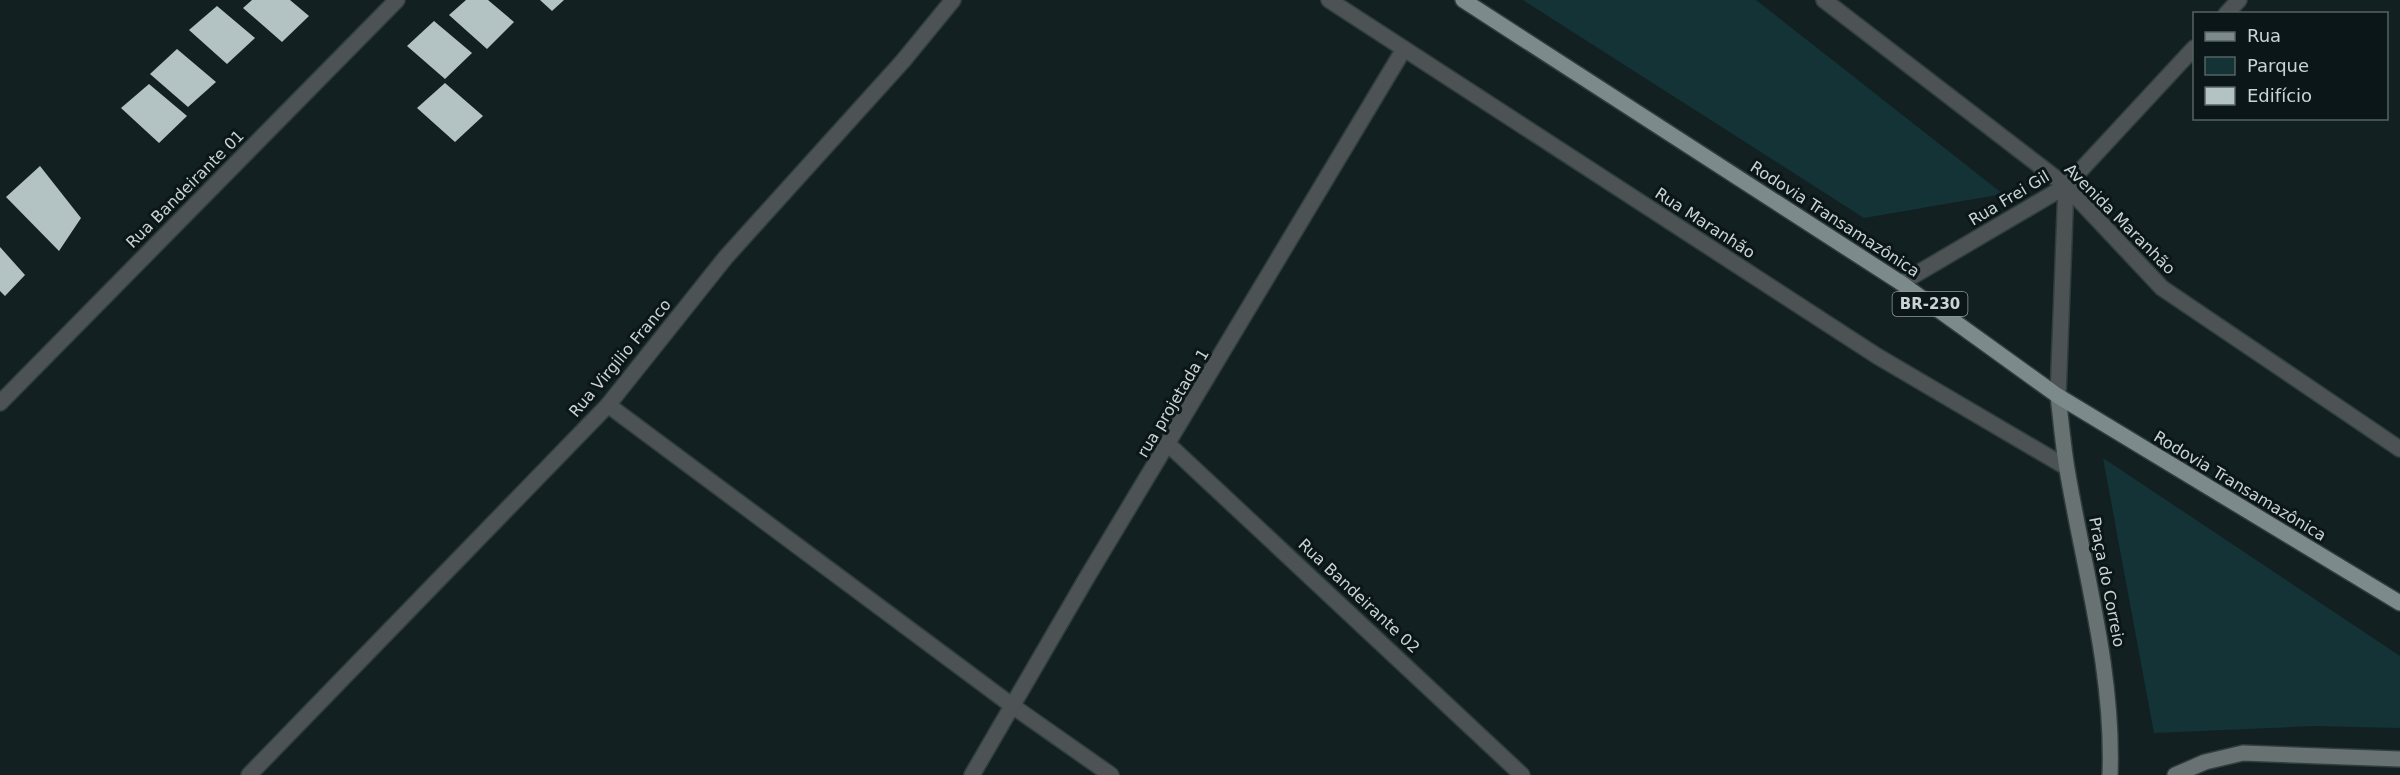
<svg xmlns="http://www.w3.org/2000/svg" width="2400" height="775" font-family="'DejaVu Sans',sans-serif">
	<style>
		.green { fill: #133336 }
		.building { fill: #b3c3c4 }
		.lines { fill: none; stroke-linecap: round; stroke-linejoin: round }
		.minor-casing { stroke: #303d3e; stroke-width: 18 }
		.secondary-casing { stroke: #303d3e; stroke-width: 18 }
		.primary-casing { stroke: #303d3e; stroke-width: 18 }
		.minor { stroke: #4d5354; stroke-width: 15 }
		.secondary { stroke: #687273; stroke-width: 15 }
		.primary { stroke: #7d8a8b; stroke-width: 15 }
		.labels { text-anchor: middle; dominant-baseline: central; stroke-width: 6; stroke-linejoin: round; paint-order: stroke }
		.shield { fill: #0a1617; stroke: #919a9b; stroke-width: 1.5 }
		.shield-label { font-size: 15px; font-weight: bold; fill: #cbd3d4 }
		.street-label { font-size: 16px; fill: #cbd3d4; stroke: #0a1617 }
	</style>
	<rect width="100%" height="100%" fill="#132021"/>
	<g class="green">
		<path d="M 1523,0 L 1756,0 L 2003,194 L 1864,218 Z"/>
		<path d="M 2103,458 L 2400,656 L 2400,728 L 2314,726 L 2154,733 Z"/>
	</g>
	<g class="building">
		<path d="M 252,0 L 290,0 L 309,16 L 282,42 L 243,8 Z"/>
		<path d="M 466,0 L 488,0 L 514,22 L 487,49 L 449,15 Z"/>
		<path d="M 540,0 L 564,0 L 552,11 Z"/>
		<path d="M 217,6 L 255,38 L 227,64 L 189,30 Z"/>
		<path d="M 434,21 L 472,53 L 445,79 L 407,46 Z"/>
		<path d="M 177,49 L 216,82 L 188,107 L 150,74 Z"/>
		<path d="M 445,83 L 483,116 L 455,142 L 417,108 Z"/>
		<path d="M 149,84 L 187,116 L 159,143 L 121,108 Z"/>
		<path d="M 40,166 L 81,218 L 59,251 L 6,197 Z"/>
		<path d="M 0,247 L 25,275 L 5,296 L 0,291 Z"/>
	</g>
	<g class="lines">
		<defs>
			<g id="minor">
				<path d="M 1329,0 L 1877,356 L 2066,467"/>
				<path d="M 1824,0 L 2066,186 L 2162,288 L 2400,449"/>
				<path d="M 2226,14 L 2239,0"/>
				<path d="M 1901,283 L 2066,186 L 2194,48"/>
				<path d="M 2058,396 L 2066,186"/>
				<path d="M 0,403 L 397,0"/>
				<path d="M 608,405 L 1014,707 L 1111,775"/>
				<path d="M 1169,445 L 1522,775"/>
				<path d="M 249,775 L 608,405 L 726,257 L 903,61 L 953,0"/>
				<path d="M 972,775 L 1086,579 L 1404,49"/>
			</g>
			<g id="secondary">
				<path d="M 2058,396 C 2061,420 2063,445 2067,469 C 2084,571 2114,671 2110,775"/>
				<path d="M 2175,775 L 2205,762 L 2243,753 L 2400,759"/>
			</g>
			<path id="primary" d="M 1463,0 L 1901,283 L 2058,396 L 2400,603"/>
		</defs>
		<use href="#minor" class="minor-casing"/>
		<use href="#secondary" class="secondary-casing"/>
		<use href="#primary" class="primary-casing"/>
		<use href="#minor" class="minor"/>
		<use href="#secondary" class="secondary"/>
		<use href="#primary" class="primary"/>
	</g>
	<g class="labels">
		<rect class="shield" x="1892.5" y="292" width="75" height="24" rx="4.5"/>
		<g class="shield-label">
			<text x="1930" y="304">BR-230</text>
		</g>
		<g class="street-label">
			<text transform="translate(185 189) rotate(-45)">Rua Bandeirante 01</text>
			<text transform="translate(2009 198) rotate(-31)">Rua Frei Gil</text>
			<text transform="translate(1835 219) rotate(33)">Rodovia Transamazônica</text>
			<text transform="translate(2120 219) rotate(45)">Avenida Maranhão</text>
			<text transform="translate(1705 223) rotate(33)">Rua Maranhão</text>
			<text transform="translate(620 358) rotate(-50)">Rua Virgilio Franco</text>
			<text transform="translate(1173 403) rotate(-59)">rua projetada 1</text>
			<text transform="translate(2240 486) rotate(31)">Rodovia Transamazônica</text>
			<text transform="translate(2107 582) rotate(79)">Praça do Correio</text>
			<text transform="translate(1359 596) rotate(43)">Rua Bandeirante 02</text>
		</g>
	</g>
	<rect x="2193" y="12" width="195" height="108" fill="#0a1617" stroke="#576263" stroke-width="1.5"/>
	<rect x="2205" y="32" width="30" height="9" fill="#7d8a8b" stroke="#576263" stroke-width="1.5"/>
	<text x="2247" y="42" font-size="18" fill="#cbd3d4">Rua</text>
	<rect x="2205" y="57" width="30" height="18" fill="#133336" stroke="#576263" stroke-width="1.5"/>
	<text x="2247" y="72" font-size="18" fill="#cbd3d4">Parque</text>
	<rect x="2205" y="87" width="30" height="18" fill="#b3c3c4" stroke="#576263" stroke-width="1.5"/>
	<text x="2247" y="102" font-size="18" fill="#cbd3d4">Edifício</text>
</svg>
